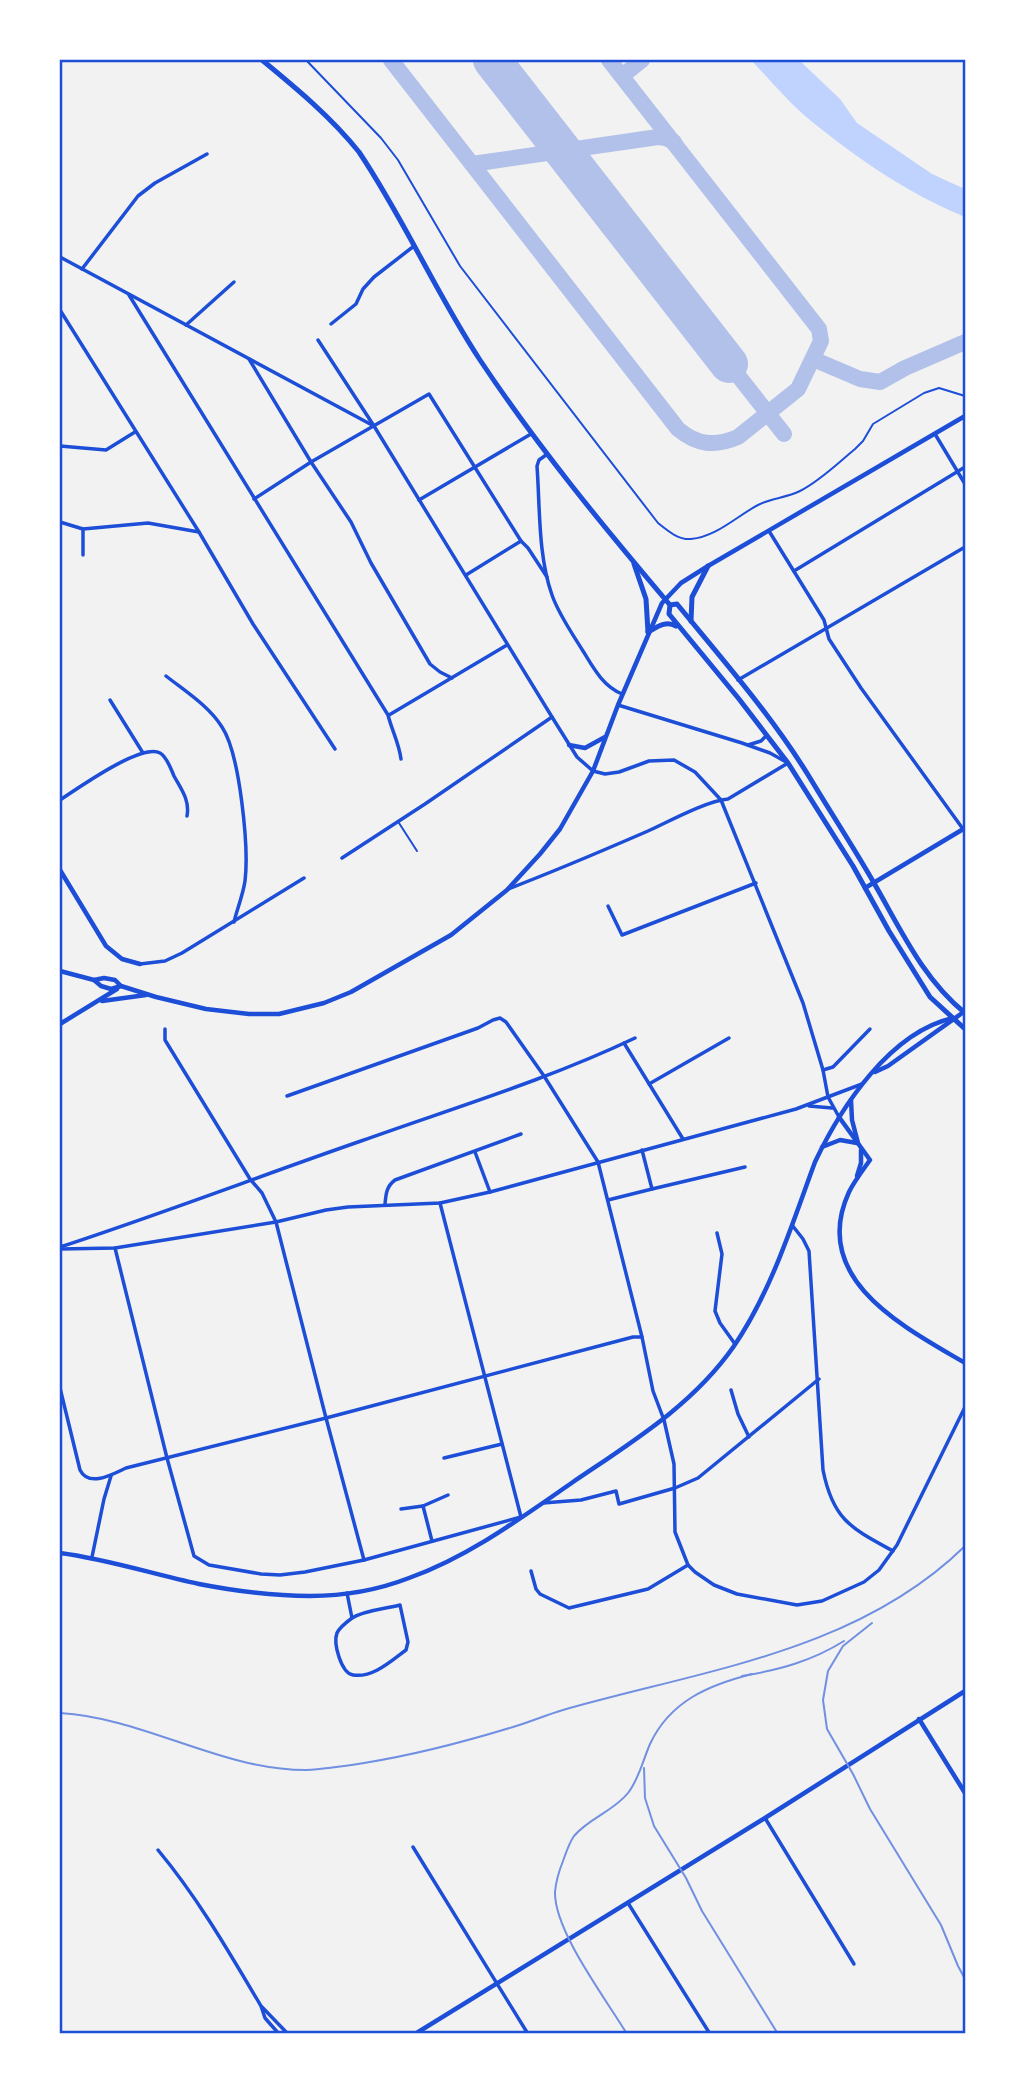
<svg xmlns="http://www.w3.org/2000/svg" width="1025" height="2093" font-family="Barlow,sans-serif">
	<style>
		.water { fill: #bfd3fe }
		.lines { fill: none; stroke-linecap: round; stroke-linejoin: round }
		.taxiway { stroke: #b2c1ea; stroke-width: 16 }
		.runway { stroke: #b2c1ea; stroke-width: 38 }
		.service { stroke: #1d4ed8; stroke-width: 2 }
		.minor { stroke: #1d4ed8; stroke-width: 3.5 }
		.tertiary { stroke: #1d4ed8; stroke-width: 4.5 }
		.secondary { stroke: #1d4ed8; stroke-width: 4.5 }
		.primary { stroke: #1d4ed8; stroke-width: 5 }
		.rail { stroke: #7290e2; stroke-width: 2 }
		.neatline { fill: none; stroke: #1d4ed8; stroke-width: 2.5 }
	</style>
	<rect width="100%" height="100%" fill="#f2f2f2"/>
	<path class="water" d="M 751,60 L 799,60 L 840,99 L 857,123 L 932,174 L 965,189 L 965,217 C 909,194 858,159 811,121 C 789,103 770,80 751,60 Z"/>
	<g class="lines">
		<g class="taxiway">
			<path d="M 391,60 L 678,429 C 697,445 715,447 738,437 L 798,389 L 821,341 L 819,329 L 609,60"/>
			<path d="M 490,60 L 498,67"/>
			<path d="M 622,76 L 642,60"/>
			<path d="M 472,164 L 658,137 L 666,138 L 674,142"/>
			<path d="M 813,359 L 860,379 L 880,382 L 905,368 L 965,342"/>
			<path d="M 729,364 L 784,434"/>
		</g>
		<path class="runway" d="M 492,60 L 729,364"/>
		<g class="service">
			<path d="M 306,60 L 381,138 L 398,160 L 460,266 L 658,523 C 668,531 678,540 691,539 C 716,537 737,516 758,505 C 771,498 786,498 800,491 C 820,481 838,463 855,449 L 863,441 L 873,424 L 924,393 L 939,388 L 965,396"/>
			<path d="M 399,823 L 417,851"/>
		</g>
		<g class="minor">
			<path d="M 60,257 L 372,425"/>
			<path d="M 82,269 L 138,196 L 155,183 L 207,154"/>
			<path d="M 129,295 L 388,715 C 392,731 399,743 401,759"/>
			<path d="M 60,310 L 199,532 L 253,624 L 335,749"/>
			<path d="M 331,324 L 356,304 L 363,289 L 374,277 L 414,246"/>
			<path d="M 186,325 L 234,282"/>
			<path d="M 318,340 L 374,426 L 552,717 L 577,757 L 593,771 L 605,774 L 619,772 L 649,761 L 674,760 L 695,772 L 721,800 L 803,1003 L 823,1070 L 828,1097 L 839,1117"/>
			<path d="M 249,359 L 311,462 L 351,522 L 371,563 L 430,664 L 440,672 L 452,678"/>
			<path d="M 935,434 L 965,484"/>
			<path d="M 60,446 L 106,450 L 135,432"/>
			<path d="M 546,455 L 539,460 L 537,466 C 540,507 538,556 552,595 C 559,615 572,633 583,651 C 594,669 603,686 622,694"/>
			<path d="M 254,499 L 311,462 L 429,394 L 521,541 L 528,548 L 547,577"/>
			<path d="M 419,500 L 531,434"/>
			<path d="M 60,522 L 83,529 L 148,523 L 199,532"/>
			<path d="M 769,531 L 824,620 L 829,639 L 861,688 L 963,829"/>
			<path d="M 83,555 L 83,529"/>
			<path d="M 794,571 L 965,467"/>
			<path d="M 466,575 L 521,541"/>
			<path d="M 166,676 C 185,691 209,706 222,727 C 240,754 249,848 245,881 C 243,895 237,909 234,922"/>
			<path d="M 738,680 L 965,547"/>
			<path d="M 110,700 L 143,753"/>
			<path d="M 389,715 L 507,645"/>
			<path d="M 748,745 L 761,741 L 767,735"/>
			<path d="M 60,800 C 77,789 141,743 160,753 C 167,757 171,769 174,776 C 181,789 190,800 187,816"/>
			<path d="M 342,858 L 425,804 L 552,717"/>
			<path d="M 508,889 C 555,871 602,851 648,831 C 668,822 706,801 728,799 L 788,763 L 770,753 L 742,743 L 618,705"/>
			<path d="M 608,906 L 622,935 L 756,883"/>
			<path d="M 140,964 L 165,961 L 182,953 L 304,878"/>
			<path d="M 165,1029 L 165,1040 L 250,1179 L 262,1193 L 276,1222 L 326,1418 L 364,1560"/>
			<path d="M 624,1043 L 683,1139"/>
			<path d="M 823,1070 L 833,1067 L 870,1029"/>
			<path d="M 649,1084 L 729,1038"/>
			<path d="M 287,1096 L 478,1028 L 493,1020 L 500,1018 L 506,1022 L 544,1076 L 598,1162 L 642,1337 L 653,1391 L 664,1420 L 674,1464 L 675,1532 L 688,1565 L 695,1572 L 714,1585 L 737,1594 L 797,1605 L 822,1601 L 864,1582 L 879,1570 L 897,1545 L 965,1407"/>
			<path d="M 809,1106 L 832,1108"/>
			<path d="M 642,1150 L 652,1189 L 745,1167"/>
			<path d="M 475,1152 L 490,1192"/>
			<path d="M 608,1200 L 652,1189"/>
			<path d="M 385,1204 C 386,1194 386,1187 395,1180 L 521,1134"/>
			<path d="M 792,1225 L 803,1239 L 809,1251 L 823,1470 C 833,1520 851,1528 893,1551"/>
			<path d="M 717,1233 L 722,1254 L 715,1311 L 720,1323 L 735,1344"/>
			<path d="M 60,1247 C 161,1214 260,1176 361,1141 C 453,1108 547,1080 635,1038"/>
			<path d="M 115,1248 L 167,1458 L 194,1556 L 209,1565 L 261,1574 L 280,1575 L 305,1572 L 364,1560 L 521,1517 L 440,1203"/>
			<path d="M 60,1249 L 115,1248 L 276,1222 L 326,1210 L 348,1207 L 440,1203 L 490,1192 L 796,1109 L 862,1084"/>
			<path d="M 60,1388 L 80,1470 C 89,1488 113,1474 126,1468 L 326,1418 L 633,1337 L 642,1337"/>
			<path d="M 731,1390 L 738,1414 L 749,1437"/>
			<path d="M 444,1458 L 502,1444"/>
			<path d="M 543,1503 L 581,1500 L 616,1491 L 619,1504 L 675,1488 L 698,1478 L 819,1379"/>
			<path d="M 423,1506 L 432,1541"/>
			<path d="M 401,1509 L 423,1506 L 448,1495"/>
			<path d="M 92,1557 L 104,1499 L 111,1476"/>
			<path d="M 531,1571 L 536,1589 L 540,1594 L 569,1608 L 648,1589 L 688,1565"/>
			<path d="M 347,1593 L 352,1618"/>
			<path d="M 400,1605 L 408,1642 L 406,1650 C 391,1661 373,1678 353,1675 C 341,1673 333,1643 337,1633 C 339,1628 348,1621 352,1618 C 365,1610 385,1609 400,1605 Z"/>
			<path d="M 765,1818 L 854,1964"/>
			<path d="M 413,1847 L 528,2034"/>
			<path d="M 158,1850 C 198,1898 229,1952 261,2006 L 265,2018 L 279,2034"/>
			<path d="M 628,1903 L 710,2034"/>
			<path d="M 262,2007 L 288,2034"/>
		</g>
		<g class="tertiary">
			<path d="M 60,870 L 106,946 L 122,959 L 140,964"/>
			<path d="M 102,1001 L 146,995"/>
			<path d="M 60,1024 L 117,989"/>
			<path d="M 839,1117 L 870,1160 C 863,1170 855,1180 849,1192 C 809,1279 904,1327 965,1363"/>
			<path d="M 822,1147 L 840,1140 L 857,1143"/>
			<path d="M 857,1176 L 861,1163 L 861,1150"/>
			<path d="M 919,1719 L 965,1793"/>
			<path d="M 415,2034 L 765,1818 L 965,1691"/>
		</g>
		<g class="secondary">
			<path d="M 569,745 L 585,748 L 605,737"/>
			<path d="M 865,888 L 965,828"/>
			<path d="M 60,971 L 94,980 L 101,986 L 111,989 L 121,986"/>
			<path d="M 94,980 L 104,978 L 115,980 L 121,986 L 156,997 L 206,1009 L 249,1014 L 279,1014 L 324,1003 L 351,992 L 451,935 L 507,890 L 540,854 L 560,829 L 593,771 L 618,705 L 662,603 L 681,583 L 708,566 L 965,416"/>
			<path d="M 875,1072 L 888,1066 L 965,1011"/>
			<path d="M 851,1100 L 852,1120 L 858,1143"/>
			<path d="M 60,1553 C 107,1559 152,1574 199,1584 C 235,1591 273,1596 310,1596 C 343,1596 378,1590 409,1578 C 468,1557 521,1518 573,1482 C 632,1442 693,1405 734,1346 C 772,1290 792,1224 815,1162 C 841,1107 890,1032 953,1018"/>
		</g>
		<g class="primary">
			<path d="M 262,60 C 296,88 331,117 359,152 C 404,219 436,293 480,360 C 538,447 603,526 670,605 L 669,614 L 739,699 L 788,763 L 853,866 L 889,931 L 930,997 L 965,1029"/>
			<path d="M 634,564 L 646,599 L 648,632"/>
			<path d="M 670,605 L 677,604 C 723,660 772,716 810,778 C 831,813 854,848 874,883 C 901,930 923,979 965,1013"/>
			<path d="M 691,621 L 692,597 L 708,566"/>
			<path d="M 648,632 C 657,627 666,620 676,626"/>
		</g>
		<g class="rail">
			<path d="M 872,1623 L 843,1646 L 828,1671 L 823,1700 L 827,1729 L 853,1774 L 870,1809 L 941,1925 L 958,1966 L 965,1979"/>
			<path d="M 742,1676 C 779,1670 812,1661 844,1641"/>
			<path d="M 60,1713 C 145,1718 220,1770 306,1770 C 326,1769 345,1766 364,1763 C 414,1755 464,1742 513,1727 C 530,1722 546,1715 563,1710 C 703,1670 857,1652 965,1546"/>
			<path d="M 644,1768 L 645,1798 L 654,1826 L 686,1878 L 702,1911 L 778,2034"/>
			<path d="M 627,2034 C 606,1999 554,1931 555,1892 C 556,1880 559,1871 563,1861 C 566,1853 569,1843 574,1836 C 589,1818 614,1811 628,1793 C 639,1779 643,1760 650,1744 C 670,1701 709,1685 752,1674"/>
		</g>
	</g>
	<rect width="1025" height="2093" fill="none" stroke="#ffffff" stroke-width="122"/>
	<rect x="61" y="61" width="903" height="1971" class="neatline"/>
</svg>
